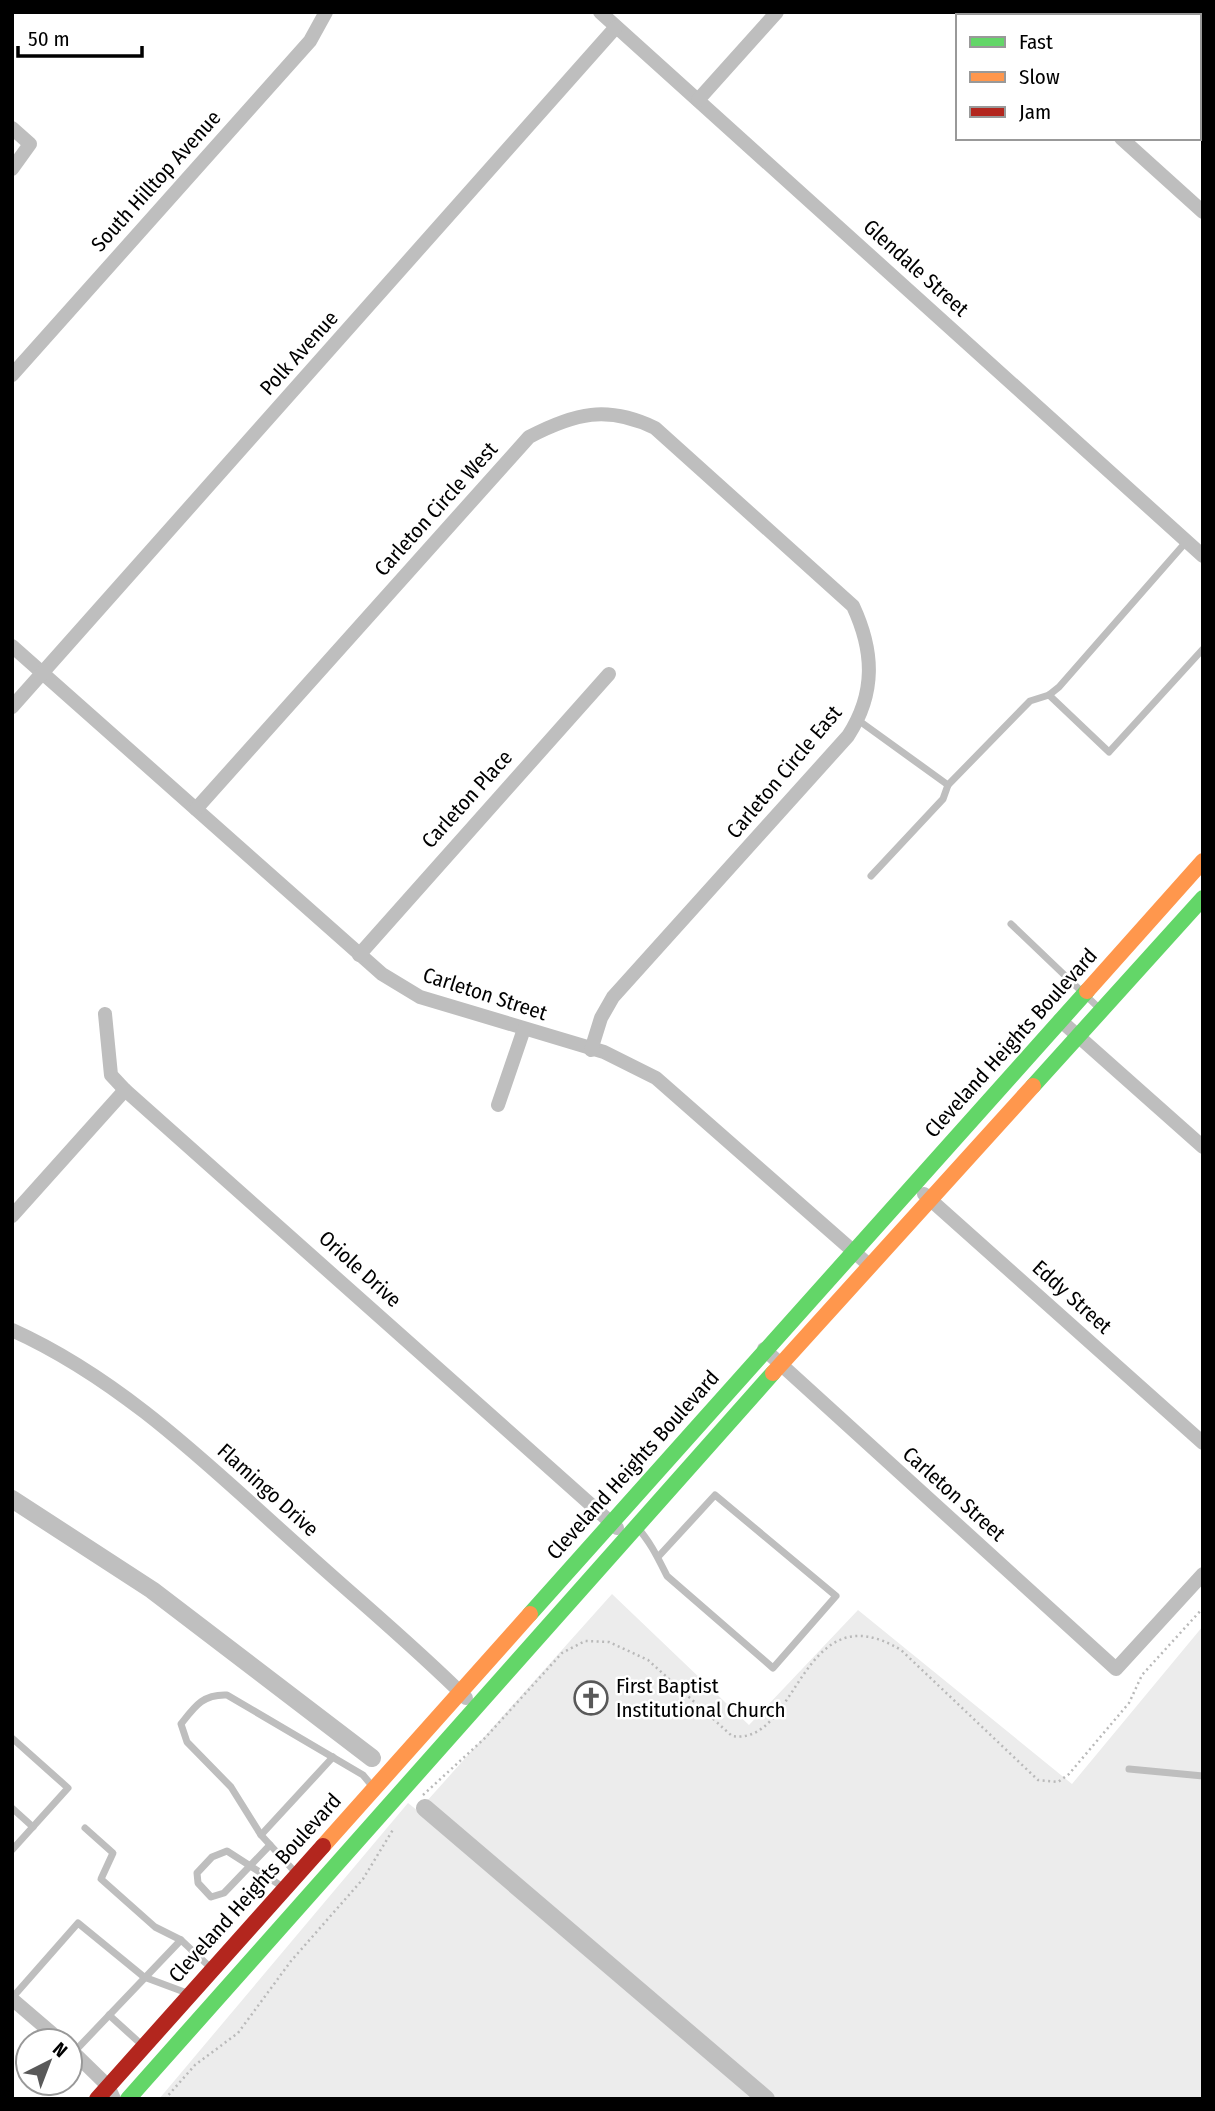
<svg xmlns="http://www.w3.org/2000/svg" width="1215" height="2111" font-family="'Fira Sans Condensed',sans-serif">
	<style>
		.green { fill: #ececec }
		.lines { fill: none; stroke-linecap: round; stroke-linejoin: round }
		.canal { stroke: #bfbfbf; stroke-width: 18 }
		.path { stroke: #b9b9b9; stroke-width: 2.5; stroke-dasharray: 2 3.5; stroke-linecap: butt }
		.lane { stroke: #bebebe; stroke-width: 7 }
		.street { stroke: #bebebe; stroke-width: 14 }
		.fast { stroke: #63d668; stroke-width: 16 }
		.slow { stroke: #ff974d; stroke-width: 16 }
		.jam { stroke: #b3261e; stroke-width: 16 }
		.labels { text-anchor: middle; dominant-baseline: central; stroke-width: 5; stroke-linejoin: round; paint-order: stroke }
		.street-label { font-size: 21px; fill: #000; stroke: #fff }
		.poi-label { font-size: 21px; fill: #000; stroke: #fff; text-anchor: start }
	</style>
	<rect width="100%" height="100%" fill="#fff"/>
	<path class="green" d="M 612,1594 L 749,1725 L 858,1610 L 1072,1784 L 1203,1626 L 1203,2099 L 159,2099 L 408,1803 L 418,1811 Z"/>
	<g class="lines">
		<g class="canal">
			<path d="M 12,1499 L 152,1590 L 372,1758"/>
			<path d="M 425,1808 L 766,2099"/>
		</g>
		<g class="path">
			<path d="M 423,1795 L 485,1738 L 562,1653 L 585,1641 L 609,1642 L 648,1660 L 732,1736 C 799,1747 800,1589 901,1650 L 1038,1780 L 1058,1782 L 1069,1774 L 1129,1703 L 1142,1675 L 1203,1608"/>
			<path d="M 165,2099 L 195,2065 L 238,2033 L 291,1961 L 363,1879 L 394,1828"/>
		</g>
		<g class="lane">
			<path d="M 1049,695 L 1109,752 L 1203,649"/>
			<path d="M 858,720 L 948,785 L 1030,701 L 1049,695 L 1059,687 L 1186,542"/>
			<path d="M 871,876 L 943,799 L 948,785"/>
			<path d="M 1011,924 L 1101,1010"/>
			<path d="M 636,1526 C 650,1541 658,1558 667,1576 L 773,1668 L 836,1596 L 715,1495 L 658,1557"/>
			<path d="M 12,1738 L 68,1788 L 12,1850"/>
			<path d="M 1129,1769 L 1203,1776"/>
			<path d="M 12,1808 L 33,1827"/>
			<path d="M 85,1828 L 113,1853 L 101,1879 L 155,1927 L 181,1940 L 211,1968"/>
			<path d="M 261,1835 L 333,1757"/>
			<path d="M 270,1845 L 224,1893 L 211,1897 L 198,1883 L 197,1873 L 212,1857 L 227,1851 L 283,1887"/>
			<path d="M 296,1873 L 261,1835 L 231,1787 L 187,1742 L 181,1724 C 195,1706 203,1694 227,1695 L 363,1775 L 373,1787"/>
			<path d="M 12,1998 L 78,1923 L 144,1977 L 187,1993"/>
			<path d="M 109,2015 L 142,2045"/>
			<path d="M 74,2052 L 181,1940"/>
		</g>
		<g class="street">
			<path d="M 600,12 L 1203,556"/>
			<path d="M 981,12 L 984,16"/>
			<path d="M 698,100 L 777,12"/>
			<path d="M 12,128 L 30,144 L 12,169"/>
			<path d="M 1121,138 L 1203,212"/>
			<path d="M 12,375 L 310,41 L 326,12"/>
			<path d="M 12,646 L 382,974 L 420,997 L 604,1052 L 656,1078 L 869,1265"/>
			<path d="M 12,707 L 616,27"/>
			<path d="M 196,809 L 529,437 C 575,413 607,405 655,428 L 853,606 C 874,651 876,693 848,736 L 613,997 L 601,1018 L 591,1050"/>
			<path d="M 359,955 L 609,674"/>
			<path d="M 105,1014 L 111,1075 L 125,1090 L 617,1528"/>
			<path d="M 1060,1020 L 1203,1147"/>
			<path d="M 498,1105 L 524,1029"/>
			<path d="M 924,1194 L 1203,1443"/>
			<path d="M 12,1216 L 125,1090"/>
			<path d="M 12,1330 C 125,1381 213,1470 304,1551 C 358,1600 415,1647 466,1698"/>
			<path d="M 764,1349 L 1116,1669 L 1203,1574"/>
			<path d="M 12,1999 L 61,2041"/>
			<path d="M 70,2049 L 108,2086 L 114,2099"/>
		</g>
		<g class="fast">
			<path d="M 1033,1086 L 1203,898"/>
			<path d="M 530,1614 L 1087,991"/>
			<path d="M 128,2099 L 773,1373"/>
		</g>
		<g class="slow">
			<path d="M 1087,991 L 1203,861"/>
			<path d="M 773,1373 L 1033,1086"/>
			<path d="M 323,1846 L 530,1614"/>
		</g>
		<path class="jam" d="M 97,2099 L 323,1846"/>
	</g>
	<defs>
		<symbol id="church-ring" viewBox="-11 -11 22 22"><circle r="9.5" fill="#fff" stroke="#595959" stroke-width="1.5"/><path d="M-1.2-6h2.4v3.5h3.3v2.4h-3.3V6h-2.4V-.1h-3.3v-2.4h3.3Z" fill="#595959"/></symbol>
	</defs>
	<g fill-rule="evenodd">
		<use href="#church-ring" x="572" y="1679" width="38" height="38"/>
	</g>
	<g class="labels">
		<g class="street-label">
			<text transform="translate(156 181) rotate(-48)">South Hilltop Avenue</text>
			<text transform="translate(916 268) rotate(42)">Glendale Street</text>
			<text transform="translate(299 353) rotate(-48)">Polk Avenue</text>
			<text transform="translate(436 509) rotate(-48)">Carleton Circle West</text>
			<text transform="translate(784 772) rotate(-50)">Carleton Circle East</text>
			<text transform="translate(467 799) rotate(-48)">Carleton Place</text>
			<text transform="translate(485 994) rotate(18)">Carleton Street</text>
			<text transform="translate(1011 1043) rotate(-48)">Cleveland Heights Boulevard</text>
			<text transform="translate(360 1269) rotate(42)">Oriole Drive</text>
			<text transform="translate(1072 1297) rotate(42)">Eddy Street</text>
			<text transform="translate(633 1465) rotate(-48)">Cleveland Heights Boulevard</text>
			<text transform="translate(268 1490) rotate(42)">Flamingo Drive</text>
			<text transform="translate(954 1494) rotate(42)">Carleton Street</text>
			<text transform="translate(255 1888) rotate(-48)">Cleveland Heights Boulevard</text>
		</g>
		<g class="poi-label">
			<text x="616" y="1686">First Baptist<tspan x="616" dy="24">Institutional Church</tspan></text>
		</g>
	</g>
	<rect width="1215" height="2111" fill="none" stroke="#000000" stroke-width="28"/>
	<rect x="956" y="14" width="245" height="126" fill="#ffffff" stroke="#999999" stroke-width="2"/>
	<rect x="970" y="37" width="35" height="10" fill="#63d668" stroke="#999999" stroke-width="2"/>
	<text x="1019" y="49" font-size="21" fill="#000000">Fast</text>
	<rect x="970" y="72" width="35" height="10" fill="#ff974d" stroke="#999999" stroke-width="2"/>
	<text x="1019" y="84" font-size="21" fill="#000000">Slow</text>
	<rect x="970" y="107" width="35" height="10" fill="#b3261e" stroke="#999999" stroke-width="2"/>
	<text x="1019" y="119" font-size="21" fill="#000000">Jam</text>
	<g transform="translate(49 2062) rotate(42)"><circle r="33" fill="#ffffff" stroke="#999999" stroke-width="2"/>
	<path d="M0-5L12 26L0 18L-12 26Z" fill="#595959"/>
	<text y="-10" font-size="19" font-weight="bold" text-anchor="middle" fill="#000000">N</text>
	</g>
	<path d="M18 46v10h124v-10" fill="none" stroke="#000000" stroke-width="3.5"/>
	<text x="28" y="46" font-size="21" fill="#000000" stroke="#ffffff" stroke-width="5" paint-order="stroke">50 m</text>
</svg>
